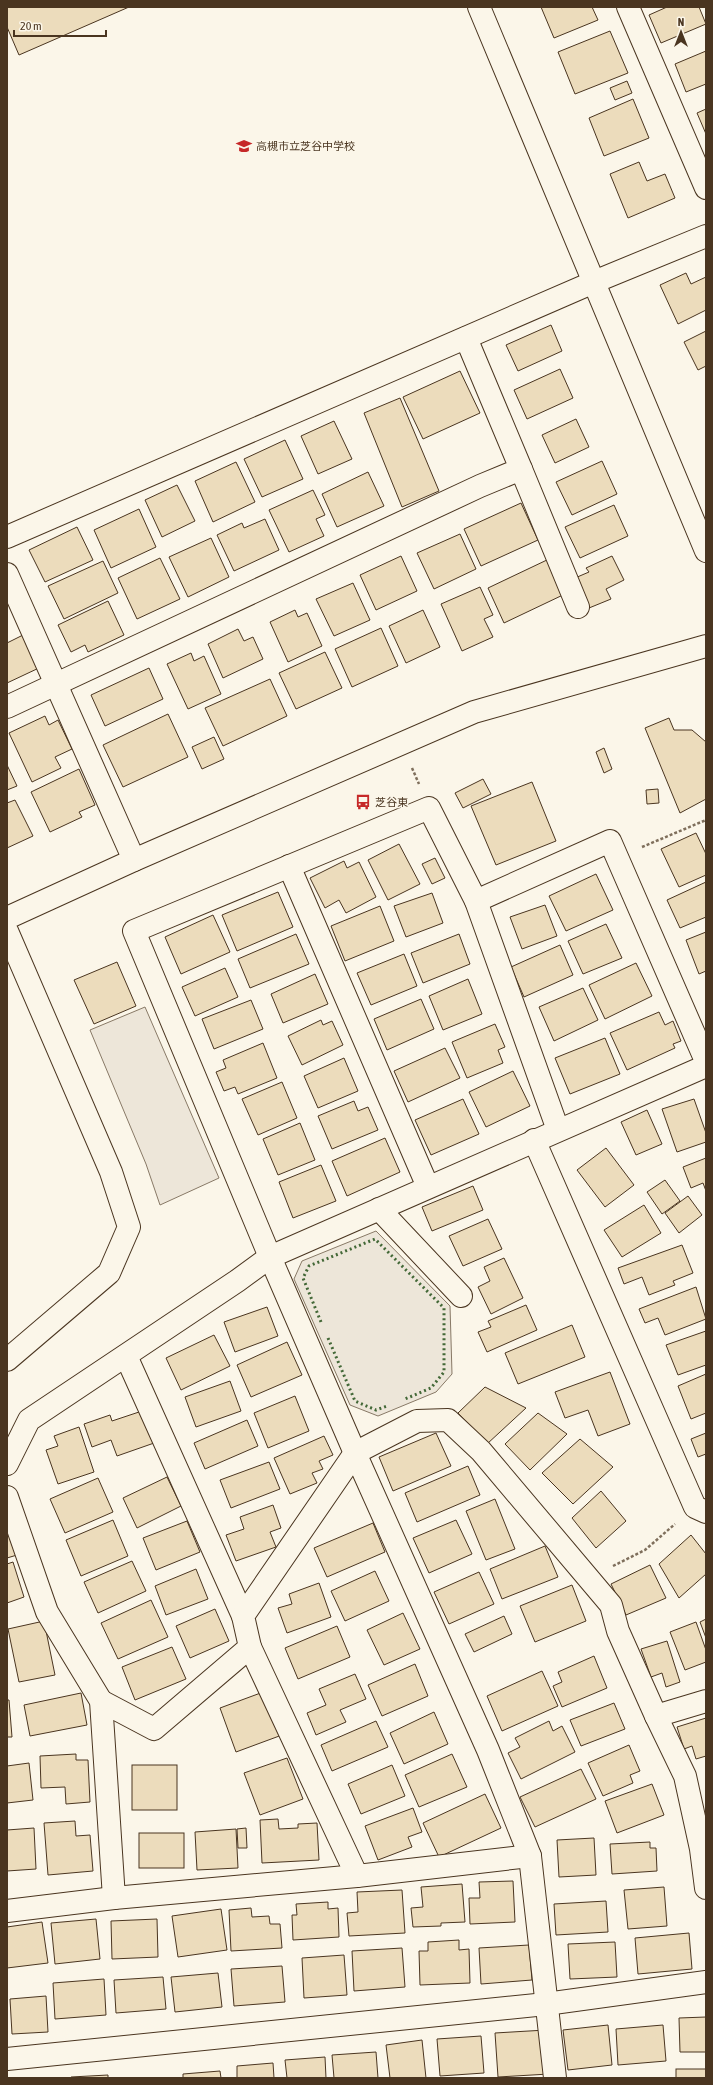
<svg xmlns="http://www.w3.org/2000/svg" width="713" height="2085" font-family="'Asap Condensed','Noto Sans JP',sans-serif">
	<style>
		.green { fill: #ede6d9; stroke: #887966 }
		.building { fill: #ecdcbc; stroke: #4a3520 }
		.lines { fill: none; stroke-linecap: round; stroke-linejoin: round }
		.minor-casing { stroke: #4a3520; stroke-width: 24 }
		.path { stroke: #7f6f5c; stroke-width: 2.5; stroke-dasharray: 3 2; stroke-linecap: butt }
		.minor { stroke: #fbf6e9; stroke-width: 22 }
		.hedge { stroke: #436837; stroke-width: 3; stroke-dasharray: 2 3; stroke-linecap: butt }
		.labels { text-anchor: middle; dominant-baseline: central; stroke-width: 3; stroke-linejoin: round; paint-order: stroke }
		.poi-label { font-size: 11px; fill: #4a3520; stroke: #fbf6e9; text-anchor: start }
	</style>
	<rect width="100%" height="100%" fill="#fbf6e9"/>
	<g class="green">
		<path d="M 145,1007 L 219,1178 L 160,1205 L 146,1164 L 90,1030 Z"/>
		<path d="M 376,1231 L 450,1306 L 452,1374 L 436,1392 L 378,1416 L 350,1405 L 294,1279 L 302,1261 Z"/>
	</g>
	<g class="building">
		<path d="M 7,7 L 129,7 L 19,55 L 7,27 Z"/>
		<path d="M 541,7 L 592,7 L 598,20 L 554,38 Z"/>
		<path d="M 667,7 L 699,7 L 706,24 L 661,43 L 649,15 Z"/>
		<path d="M 610,31 L 628,73 L 575,94 L 558,52 Z"/>
		<path d="M 706,51 L 706,84 L 686,92 L 675,64 Z"/>
		<path d="M 627,81 L 632,93 L 615,100 L 610,88 Z"/>
		<path d="M 633,99 L 649,138 L 604,156 L 589,118 Z"/>
		<path d="M 706,109 L 706,134 L 697,113 Z"/>
		<path d="M 639,162 L 647,181 L 665,174 L 675,198 L 628,218 L 610,174 Z"/>
		<path d="M 686,273 L 691,284 L 706,277 L 706,310 L 678,324 L 660,285 Z"/>
		<path d="M 551,325 L 562,351 L 518,371 L 506,345 Z"/>
		<path d="M 706,331 L 706,366 L 698,370 L 684,342 Z"/>
		<path d="M 560,369 L 573,398 L 527,419 L 514,390 Z"/>
		<path d="M 460,371 L 480,413 L 423,439 L 403,397 Z"/>
		<path d="M 400,398 L 439,491 L 402,507 L 364,413 Z"/>
		<path d="M 576,419 L 589,447 L 555,463 L 542,435 Z"/>
		<path d="M 334,421 L 352,459 L 318,474 L 301,436 Z"/>
		<path d="M 285,440 L 303,479 L 262,497 L 244,459 Z"/>
		<path d="M 602,461 L 617,494 L 572,515 L 556,482 Z"/>
		<path d="M 236,462 L 255,502 L 213,522 L 195,481 Z"/>
		<path d="M 368,472 L 384,506 L 337,527 L 322,494 Z"/>
		<path d="M 177,485 L 195,521 L 162,537 L 145,500 Z"/>
		<path d="M 313,490 L 325,515 L 316,519 L 324,536 L 289,552 L 269,510 Z"/>
		<path d="M 521,503 L 538,540 L 481,566 L 464,529 Z"/>
		<path d="M 614,505 L 628,536 L 580,558 L 565,527 Z"/>
		<path d="M 139,509 L 156,547 L 111,568 L 94,530 Z"/>
		<path d="M 265,519 L 279,550 L 234,571 L 217,535 L 242,523 L 244,528 Z"/>
		<path d="M 77,527 L 93,560 L 45,582 L 29,550 Z"/>
		<path d="M 460,534 L 476,569 L 434,589 L 417,553 Z"/>
		<path d="M 211,538 L 229,577 L 188,597 L 169,557 Z"/>
		<path d="M 401,556 L 417,591 L 376,610 L 360,575 Z"/>
		<path d="M 612,556 L 624,580 L 606,589 L 611,599 L 589,608 L 575,578 L 589,572 L 586,568 Z"/>
		<path d="M 160,558 L 180,599 L 137,619 L 118,578 Z"/>
		<path d="M 549,559 L 565,594 L 504,623 L 488,588 Z"/>
		<path d="M 103,561 L 118,593 L 64,619 L 48,586 Z"/>
		<path d="M 353,583 L 370,620 L 334,636 L 316,599 Z"/>
		<path d="M 480,587 L 493,615 L 484,619 L 493,637 L 462,651 L 441,604 Z"/>
		<path d="M 108,601 L 124,635 L 88,652 L 85,645 L 71,652 L 58,625 Z"/>
		<path d="M 295,610 L 298,617 L 307,613 L 322,646 L 288,662 L 270,622 Z"/>
		<path d="M 423,610 L 440,647 L 406,663 L 389,626 Z"/>
		<path d="M 381,628 L 398,666 L 352,687 L 335,649 Z"/>
		<path d="M 238,629 L 244,641 L 253,637 L 263,659 L 223,678 L 208,644 Z"/>
		<path d="M 25,634 L 41,667 L 7,683 L 7,643 Z"/>
		<path d="M 325,652 L 342,688 L 296,709 L 279,673 Z"/>
		<path d="M 191,653 L 194,661 L 204,656 L 221,694 L 188,709 L 167,664 Z"/>
		<path d="M 149,668 L 163,699 L 105,726 L 91,695 Z"/>
		<path d="M 270,679 L 287,716 L 223,746 L 205,708 Z"/>
		<path d="M 168,714 L 188,757 L 123,787 L 103,745 Z"/>
		<path d="M 45,716 L 49,725 L 58,720 L 72,749 L 55,757 L 61,768 L 32,782 L 9,733 Z"/>
		<path d="M 669,718 L 674,730 L 692,730 L 706,742 L 706,799 L 680,813 L 645,728 Z"/>
		<path d="M 214,737 L 224,759 L 202,769 L 192,747 Z"/>
		<path d="M 604,748 L 612,769 L 604,773 L 596,752 Z"/>
		<path d="M 7,765 L 17,786 L 7,790 Z"/>
		<path d="M 79,769 L 95,805 L 79,812 L 82,817 L 50,832 L 31,792 Z"/>
		<path d="M 483,779 L 491,794 L 463,808 L 455,793 Z"/>
		<path d="M 532,782 L 556,841 L 496,865 L 471,806 Z"/>
		<path d="M 658,789 L 659,803 L 647,804 L 646,790 Z"/>
		<path d="M 15,800 L 33,836 L 7,848 L 7,803 Z"/>
		<path d="M 696,833 L 706,854 L 706,875 L 679,887 L 661,849 Z"/>
		<path d="M 399,844 L 420,884 L 388,900 L 368,860 Z"/>
		<path d="M 435,858 L 445,878 L 432,884 L 422,864 Z"/>
		<path d="M 344,861 L 347,868 L 359,862 L 376,897 L 346,913 L 339,900 L 325,908 L 310,878 Z"/>
		<path d="M 596,874 L 613,910 L 566,931 L 549,896 Z"/>
		<path d="M 706,882 L 706,917 L 680,928 L 667,900 Z"/>
		<path d="M 278,892 L 293,927 L 237,951 L 222,915 Z"/>
		<path d="M 432,893 L 443,923 L 406,937 L 394,906 Z"/>
		<path d="M 545,905 L 557,936 L 522,949 L 510,917 Z"/>
		<path d="M 380,906 L 394,941 L 345,961 L 331,926 Z"/>
		<path d="M 213,915 L 230,952 L 181,974 L 165,937 Z"/>
		<path d="M 606,924 L 622,958 L 583,974 L 568,941 Z"/>
		<path d="M 706,932 L 706,971 L 699,974 L 686,940 Z"/>
		<path d="M 296,934 L 309,964 L 250,988 L 238,959 Z"/>
		<path d="M 459,934 L 470,964 L 423,983 L 411,953 Z"/>
		<path d="M 560,945 L 573,975 L 524,997 L 511,967 Z"/>
		<path d="M 404,954 L 417,986 L 371,1005 L 357,973 Z"/>
		<path d="M 117,962 L 136,1006 L 94,1024 L 74,980 Z"/>
		<path d="M 636,963 L 652,996 L 605,1019 L 589,985 Z"/>
		<path d="M 225,968 L 238,997 L 195,1016 L 182,987 Z"/>
		<path d="M 315,974 L 328,1004 L 283,1023 L 271,994 Z"/>
		<path d="M 468,979 L 482,1014 L 443,1030 L 429,996 Z"/>
		<path d="M 583,988 L 598,1020 L 554,1041 L 539,1007 Z"/>
		<path d="M 421,999 L 434,1029 L 387,1050 L 374,1019 Z"/>
		<path d="M 251,1000 L 263,1029 L 214,1049 L 202,1019 Z"/>
		<path d="M 659,1012 L 665,1025 L 673,1021 L 681,1041 L 673,1044 L 675,1048 L 627,1070 L 610,1033 Z"/>
		<path d="M 321,1020 L 323,1025 L 332,1021 L 343,1045 L 302,1065 L 288,1036 Z"/>
		<path d="M 495,1024 L 505,1047 L 498,1050 L 503,1063 L 467,1078 L 452,1042 Z"/>
		<path d="M 605,1038 L 620,1074 L 570,1094 L 555,1058 Z"/>
		<path d="M 263,1043 L 277,1078 L 238,1094 L 235,1087 L 224,1091 L 216,1072 L 226,1068 L 223,1060 Z"/>
		<path d="M 445,1048 L 460,1078 L 408,1102 L 394,1071 Z"/>
		<path d="M 344,1058 L 358,1091 L 318,1108 L 304,1076 Z"/>
		<path d="M 513,1071 L 530,1106 L 486,1127 L 469,1092 Z"/>
		<path d="M 282,1082 L 297,1118 L 258,1135 L 242,1099 Z"/>
		<path d="M 463,1099 L 479,1134 L 431,1155 L 415,1120 Z"/>
		<path d="M 694,1099 L 706,1133 L 706,1142 L 677,1152 L 662,1109 Z"/>
		<path d="M 354,1101 L 358,1111 L 368,1107 L 378,1130 L 332,1149 L 318,1116 Z"/>
		<path d="M 647,1110 L 662,1144 L 636,1155 L 621,1122 Z"/>
		<path d="M 300,1123 L 315,1160 L 278,1175 L 263,1139 Z"/>
		<path d="M 385,1138 L 400,1172 L 347,1196 L 332,1161 Z"/>
		<path d="M 606,1148 L 634,1185 L 605,1207 L 577,1170 Z"/>
		<path d="M 706,1158 L 706,1191 L 703,1183 L 691,1188 L 683,1167 Z"/>
		<path d="M 321,1165 L 336,1201 L 293,1218 L 279,1182 Z"/>
		<path d="M 665,1180 L 680,1201 L 662,1214 L 647,1192 Z"/>
		<path d="M 473,1186 L 483,1210 L 432,1231 L 422,1207 Z"/>
		<path d="M 688,1196 L 702,1215 L 679,1233 L 665,1213 Z"/>
		<path d="M 644,1205 L 661,1233 L 622,1257 L 604,1230 Z"/>
		<path d="M 488,1219 L 502,1249 L 463,1266 L 449,1236 Z"/>
		<path d="M 682,1245 L 693,1273 L 673,1281 L 675,1285 L 649,1295 L 642,1277 L 624,1284 L 618,1268 Z"/>
		<path d="M 504,1258 L 523,1298 L 491,1314 L 478,1287 L 490,1281 L 484,1267 Z"/>
		<path d="M 696,1287 L 706,1319 L 665,1335 L 658,1318 L 645,1323 L 639,1309 Z"/>
		<path d="M 526,1305 L 537,1330 L 487,1352 L 478,1332 L 491,1327 L 488,1321 Z"/>
		<path d="M 267,1307 L 278,1336 L 235,1352 L 224,1322 Z"/>
		<path d="M 572,1325 L 585,1357 L 518,1384 L 505,1353 Z"/>
		<path d="M 706,1331 L 706,1365 L 678,1375 L 666,1345 Z"/>
		<path d="M 214,1335 L 230,1366 L 181,1390 L 166,1358 Z"/>
		<path d="M 287,1342 L 302,1375 L 251,1397 L 237,1365 Z"/>
		<path d="M 610,1372 L 630,1424 L 598,1436 L 588,1410 L 565,1418 L 555,1392 Z"/>
		<path d="M 706,1374 L 706,1413 L 691,1419 L 678,1386 Z"/>
		<path d="M 230,1381 L 241,1411 L 196,1427 L 185,1397 Z"/>
		<path d="M 485,1387 L 526,1408 L 487,1444 L 458,1413 Z"/>
		<path d="M 295,1396 L 309,1431 L 268,1448 L 254,1413 Z"/>
		<path d="M 145,1410 L 157,1442 L 117,1456 L 111,1440 L 92,1447 L 84,1424 L 110,1415 L 112,1421 Z"/>
		<path d="M 538,1413 L 567,1434 L 530,1470 L 505,1444 Z"/>
		<path d="M 247,1420 L 258,1446 L 205,1469 L 194,1443 Z"/>
		<path d="M 79,1427 L 94,1472 L 58,1484 L 46,1450 L 58,1446 L 54,1436 Z"/>
		<path d="M 436,1433 L 451,1466 L 393,1491 L 379,1457 Z"/>
		<path d="M 706,1433 L 706,1454 L 698,1457 L 691,1439 Z"/>
		<path d="M 324,1436 L 333,1455 L 319,1461 L 323,1469 L 312,1473 L 317,1483 L 290,1494 L 274,1458 Z"/>
		<path d="M 580,1439 L 613,1467 L 573,1504 L 542,1473 Z"/>
		<path d="M 269,1462 L 280,1489 L 231,1508 L 220,1480 Z"/>
		<path d="M 468,1466 L 480,1495 L 417,1522 L 405,1493 Z"/>
		<path d="M 167,1477 L 181,1506 L 137,1528 L 123,1498 Z"/>
		<path d="M 98,1478 L 113,1512 L 65,1533 L 50,1499 Z"/>
		<path d="M 601,1491 L 626,1521 L 596,1548 L 572,1518 Z"/>
		<path d="M 495,1499 L 515,1549 L 486,1560 L 466,1511 Z"/>
		<path d="M 273,1505 L 281,1528 L 270,1532 L 276,1547 L 236,1561 L 226,1535 L 244,1529 L 240,1517 Z"/>
		<path d="M 7,1520 L 17,1555 L 7,1558 Z"/>
		<path d="M 113,1520 L 128,1556 L 81,1576 L 66,1540 Z"/>
		<path d="M 456,1520 L 472,1554 L 429,1573 L 413,1538 Z"/>
		<path d="M 187,1521 L 200,1552 L 156,1570 L 143,1538 Z"/>
		<path d="M 373,1523 L 385,1552 L 327,1577 L 314,1548 Z"/>
		<path d="M 691,1535 L 706,1554 L 706,1574 L 679,1598 L 659,1564 Z"/>
		<path d="M 545,1546 L 558,1577 L 502,1599 L 490,1569 Z"/>
		<path d="M 132,1561 L 146,1591 L 98,1613 L 84,1582 Z"/>
		<path d="M 13,1562 L 24,1597 L 7,1603 L 7,1564 Z"/>
		<path d="M 650,1565 L 666,1598 L 626,1615 L 611,1584 Z"/>
		<path d="M 196,1569 L 208,1599 L 166,1615 L 155,1586 Z"/>
		<path d="M 375,1571 L 389,1601 L 345,1621 L 331,1591 Z"/>
		<path d="M 479,1572 L 494,1604 L 449,1624 L 434,1592 Z"/>
		<path d="M 319,1583 L 331,1617 L 287,1633 L 278,1608 L 292,1604 L 289,1594 Z"/>
		<path d="M 572,1585 L 586,1621 L 535,1642 L 520,1606 Z"/>
		<path d="M 151,1600 L 168,1637 L 118,1659 L 101,1623 Z"/>
		<path d="M 215,1609 L 229,1641 L 190,1658 L 176,1626 Z"/>
		<path d="M 403,1613 L 420,1649 L 384,1665 L 367,1630 Z"/>
		<path d="M 504,1616 L 512,1634 L 474,1652 L 465,1634 Z"/>
		<path d="M 706,1619 L 706,1638 L 700,1622 Z"/>
		<path d="M 44,1621 L 55,1675 L 19,1682 L 8,1629 Z"/>
		<path d="M 696,1622 L 706,1650 L 706,1662 L 685,1670 L 670,1632 Z"/>
		<path d="M 337,1626 L 350,1657 L 298,1679 L 285,1648 Z"/>
		<path d="M 667,1641 L 680,1682 L 666,1687 L 662,1673 L 651,1677 L 641,1649 Z"/>
		<path d="M 172,1647 L 186,1679 L 135,1700 L 122,1667 Z"/>
		<path d="M 594,1656 L 607,1688 L 562,1707 L 553,1686 L 562,1682 L 558,1672 Z"/>
		<path d="M 415,1664 L 428,1696 L 382,1716 L 368,1685 Z"/>
		<path d="M 542,1671 L 558,1706 L 502,1731 L 487,1696 Z"/>
		<path d="M 355,1674 L 366,1699 L 340,1710 L 346,1722 L 316,1735 L 307,1713 L 326,1705 L 319,1689 Z"/>
		<path d="M 266,1691 L 282,1735 L 236,1752 L 220,1708 Z"/>
		<path d="M 81,1693 L 87,1725 L 30,1736 L 24,1705 Z"/>
		<path d="M 7,1700 L 9,1700 L 12,1737 L 7,1737 Z"/>
		<path d="M 614,1703 L 625,1729 L 581,1746 L 570,1720 Z"/>
		<path d="M 434,1712 L 448,1744 L 404,1764 L 390,1733 Z"/>
		<path d="M 706,1718 L 706,1756 L 696,1759 L 692,1746 L 684,1749 L 677,1727 Z"/>
		<path d="M 376,1721 L 388,1747 L 332,1771 L 321,1745 Z"/>
		<path d="M 549,1721 L 553,1731 L 562,1726 L 575,1752 L 521,1779 L 508,1753 L 520,1747 L 515,1738 Z"/>
		<path d="M 629,1745 L 640,1771 L 630,1775 L 633,1783 L 603,1796 L 588,1763 Z"/>
		<path d="M 76,1754 L 76,1760 L 88,1760 L 90,1802 L 66,1804 L 65,1787 L 41,1788 L 40,1756 Z"/>
		<path d="M 452,1754 L 467,1787 L 419,1807 L 405,1775 Z"/>
		<path d="M 287,1758 L 303,1799 L 260,1815 L 244,1773 Z"/>
		<path d="M 29,1763 L 33,1800 L 7,1803 L 7,1766 Z"/>
		<rect x="132" y="1765" width="45" height="45"/>
		<path d="M 392,1765 L 405,1796 L 361,1814 L 348,1784 Z"/>
		<path d="M 581,1769 L 596,1799 L 535,1827 L 520,1797 Z"/>
		<path d="M 652,1784 L 664,1815 L 617,1833 L 605,1801 Z"/>
		<path d="M 485,1794 L 501,1828 L 439,1857 L 423,1823 Z"/>
		<path d="M 413,1808 L 422,1832 L 408,1837 L 412,1847 L 378,1860 L 365,1826 Z"/>
		<path d="M 278,1819 L 279,1829 L 298,1828 L 298,1824 L 317,1823 L 319,1860 L 262,1863 L 260,1820 Z"/>
		<path d="M 75,1821 L 76,1836 L 90,1835 L 93,1871 L 48,1875 L 44,1823 Z"/>
		<path d="M 34,1828 L 36,1869 L 7,1871 L 7,1830 Z"/>
		<path d="M 246,1828 L 247,1848 L 238,1848 L 237,1829 Z"/>
		<path d="M 236,1829 L 238,1868 L 197,1870 L 195,1832 Z"/>
		<rect x="139" y="1833" width="45" height="35"/>
		<path d="M 594,1838 L 596,1875 L 559,1877 L 557,1840 Z"/>
		<path d="M 650,1842 L 650,1848 L 656,1848 L 657,1871 L 612,1874 L 610,1844 Z"/>
		<path d="M 513,1881 L 515,1922 L 470,1924 L 469,1898 L 480,1898 L 479,1882 Z"/>
		<path d="M 462,1884 L 465,1922 L 441,1923 L 441,1926 L 413,1927 L 411,1908 L 423,1907 L 421,1887 Z"/>
		<path d="M 664,1887 L 667,1926 L 628,1929 L 624,1890 Z"/>
		<path d="M 402,1890 L 405,1933 L 349,1936 L 347,1913 L 358,1912 L 357,1892 Z"/>
		<path d="M 606,1901 L 608,1932 L 556,1935 L 554,1904 Z"/>
		<path d="M 328,1902 L 328,1909 L 338,1908 L 339,1937 L 293,1940 L 292,1915 L 297,1915 L 296,1904 Z"/>
		<path d="M 251,1908 L 252,1917 L 269,1916 L 270,1924 L 280,1924 L 282,1948 L 231,1951 L 229,1910 Z"/>
		<path d="M 221,1909 L 227,1950 L 178,1957 L 172,1916 Z"/>
		<path d="M 96,1919 L 100,1959 L 55,1964 L 51,1923 Z"/>
		<path d="M 157,1919 L 158,1957 L 112,1959 L 111,1921 Z"/>
		<path d="M 42,1922 L 48,1963 L 7,1968 L 7,1927 Z"/>
		<path d="M 689,1933 L 692,1969 L 638,1974 L 635,1938 Z"/>
		<path d="M 459,1940 L 459,1950 L 469,1949 L 470,1983 L 420,1985 L 419,1951 L 428,1951 L 428,1942 Z"/>
		<path d="M 615,1942 L 617,1977 L 570,1979 L 568,1944 Z"/>
		<path d="M 529,1945 L 532,1980 L 481,1984 L 479,1948 Z"/>
		<path d="M 402,1948 L 405,1987 L 354,1991 L 352,1951 Z"/>
		<path d="M 344,1955 L 347,1995 L 304,1998 L 302,1958 Z"/>
		<path d="M 282,1966 L 285,2002 L 234,2006 L 231,1969 Z"/>
		<path d="M 218,1973 L 222,2007 L 175,2012 L 171,1977 Z"/>
		<path d="M 163,1977 L 166,2009 L 116,2013 L 114,1980 Z"/>
		<path d="M 104,1979 L 106,2015 L 55,2019 L 53,1983 Z"/>
		<path d="M 46,1996 L 48,2032 L 12,2034 L 10,1999 Z"/>
		<path d="M 706,2017 L 706,2052 L 680,2052 L 679,2018 Z"/>
		<path d="M 608,2025 L 612,2065 L 568,2070 L 563,2030 Z"/>
		<path d="M 663,2025 L 666,2061 L 618,2065 L 616,2029 Z"/>
		<path d="M 546,2030 L 549,2074 L 498,2077 L 495,2033 Z"/>
		<path d="M 481,2036 L 484,2073 L 440,2076 L 437,2039 Z"/>
		<path d="M 422,2040 L 426,2078 L 390,2078 L 386,2045 Z"/>
		<path d="M 376,2052 L 378,2078 L 334,2078 L 332,2055 Z"/>
		<path d="M 325,2057 L 326,2078 L 287,2078 L 285,2060 Z"/>
		<path d="M 273,2063 L 274,2078 L 237,2078 L 237,2066 Z"/>
		<rect x="676" y="2069" width="30" height="9"/>
		<path d="M 220,2071 L 221,2078 L 183,2078 L 183,2074 Z"/>
		<path d="M 108,2075 L 108,2078 L 71,2078 L 71,2077 Z"/>
	</g>
	<g class="lines">
		<defs>
			<g id="minor">
				<path d="M 479,7 L 706,551"/>
				<path d="M 628,7 L 706,188"/>
				<path d="M 521,469 L 578,607"/>
				<path d="M 7,537 L 594,282 L 706,236"/>
				<path d="M 7,574 L 134,860"/>
				<path d="M 7,707 L 480,486 L 521,469 L 466,338"/>
				<path d="M 289,866 L 428,1187"/>
				<path d="M 476,901 L 558,1130"/>
				<path d="M 7,918 L 134,860 L 474,712 L 706,646"/>
				<path d="M 7,931 L 111,1172 L 129,1227 L 109,1273 L 7,1360"/>
				<path d="M 534,1140 L 695,1507 L 706,1512"/>
				<path d="M 379,1209 L 461,1296"/>
				<path d="M 126,1356 L 243,1616"/>
				<path d="M 7,1464 L 29,1420 L 237,1281 L 270,1257 L 706,1066"/>
				<path d="M 7,1497 L 47,1612 L 101,1701 L 114,1898"/>
				<path d="M 250,1647 L 357,1876"/>
				<path d="M 101,1701 L 154,1729 L 250,1647 L 243,1616 L 355,1453 L 417,1421 L 448,1420 L 481,1451 L 611,1605 L 618,1631 L 656,1716 L 685,1776 L 701,1849 L 706,1888"/>
				<path d="M 656,1716 L 706,1701"/>
				<path d="M 7,1911 L 114,1898 L 357,1876 L 530,1856"/>
				<path d="M 7,2059 L 546,2004 L 706,1982"/>
				<path d="M 555,2078 L 530,1856 L 488,1750 L 355,1453 L 270,1257 L 134,931 L 429,808 L 476,901 L 610,841 L 706,1061"/>
			</g>
		</defs>
		<use href="#minor" class="minor-casing"/>
		<g class="path">
			<path d="M 412,768 L 419,784"/>
			<path d="M 642,847 L 706,820"/>
			<path d="M 613,1566 L 645,1550 L 675,1524"/>
		</g>
		<use href="#minor" class="minor"/>
		<g class="hedge">
			<path d="M 321,1322 L 303,1278 L 309,1266 L 375,1239 L 444,1308 L 444,1372 L 431,1388 L 405,1399"/>
			<path d="M 328,1338 L 355,1401 L 376,1410 L 387,1406"/>
		</g>
	</g>
	<defs>
		<symbol id="school-bare" viewBox="-9 -9 18 18"><path d="M0-5L7-2L0 1L-7-2ZM-4 1L0 2.5L4 1V4Q0 6-4 4Z" fill="#c62828" stroke="#fbf6e9" stroke-width="2.5" paint-order="stroke"/></symbol>
		<symbol id="bus-bare" viewBox="-9 -9 18 18"><path d="M-5-6H5V4H4V6H2V4H-2V6H-4V4H-5ZM-3.5-4V0h7V-4ZM-3.5 1.2v1.5H-2V1.2ZM2 1.2v1.5H3.5V1.2Z" fill="#c62828" stroke="#fbf6e9" stroke-width="2.5" paint-order="stroke"/></symbol>
	</defs>
	<g fill-rule="evenodd">
		<use href="#school-bare" x="233" y="135" width="22" height="22"/>
		<use href="#bus-bare" x="352" y="791" width="22" height="22"/>
	</g>
	<g class="labels">
		<g class="poi-label">
			<text x="256" y="146">高槻市立芝谷中学校</text>
			<text x="375" y="802">芝谷東</text>
		</g>
	</g>
	<rect width="713" height="2085" fill="none" stroke="#4a3520" stroke-width="16"/>
	<g transform="translate(681 32)" stroke="#fbf6e9" stroke-width="3" paint-order="stroke">
	<path d="M0-3L7 15L0 10L-7 15Z" fill="#4a3520"/>
	<text y="-6" font-size="11" font-weight="bold" text-anchor="middle" fill="#4a3520">N</text>
	</g>
	<path d="M14 30v6h92v-6" fill="none" stroke="#4a3520" stroke-width="2"/>
	<text x="20" y="30" font-size="12" fill="#4a3520" stroke="#fbf6e9" stroke-width="3" paint-order="stroke">20 m</text>
</svg>
